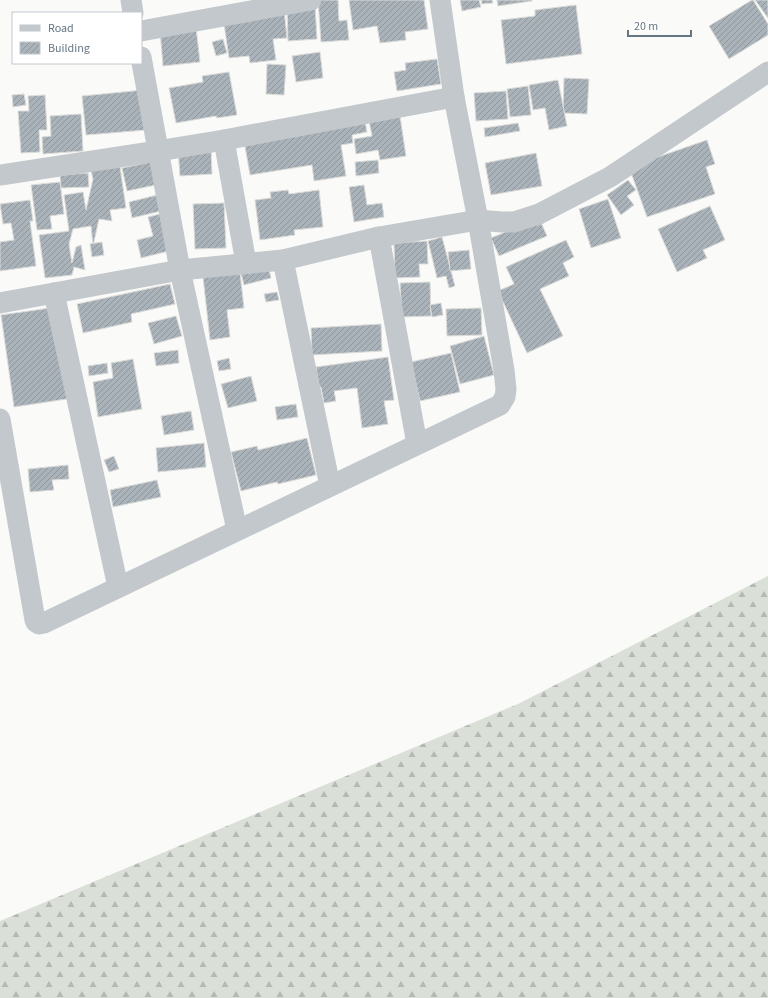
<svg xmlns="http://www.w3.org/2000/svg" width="768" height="998" font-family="'Source Sans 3',sans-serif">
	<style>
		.forest { fill: url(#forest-firs) }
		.building { fill: url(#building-hatch); stroke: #dcdcda }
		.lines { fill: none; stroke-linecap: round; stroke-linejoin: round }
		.street { stroke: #c3c8cc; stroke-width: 21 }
	</style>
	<defs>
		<pattern id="forest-firs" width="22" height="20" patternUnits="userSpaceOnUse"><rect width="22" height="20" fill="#dadfd7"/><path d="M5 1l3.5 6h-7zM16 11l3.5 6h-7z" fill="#b4b9b4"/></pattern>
		<pattern id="building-hatch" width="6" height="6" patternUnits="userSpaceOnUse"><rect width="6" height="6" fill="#aab3b9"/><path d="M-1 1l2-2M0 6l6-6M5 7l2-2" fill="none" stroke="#8e969c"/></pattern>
	</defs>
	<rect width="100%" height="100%" fill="#fafaf8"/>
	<path class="forest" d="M 768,576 L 768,998 L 0,998 L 0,921 L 518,704 Z"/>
	<g class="building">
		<path d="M 318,0 L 338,0 L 339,21 L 347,20 L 349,40 L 321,42 Z"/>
		<path d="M 349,0 L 424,0 L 428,29 L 405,32 L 406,40 L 380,43 L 377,26 L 353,30 Z"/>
		<path d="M 460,0 L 479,0 L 481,7 L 462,11 Z"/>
		<path d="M 481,0 L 492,0 L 493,3 L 482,4 Z"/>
		<path d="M 497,0 L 532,0 L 532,1 L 498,6 Z"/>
		<path d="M 752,0 L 753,0 L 768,24 L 768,35 L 729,59 L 709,26 Z"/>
		<path d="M 755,0 L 768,0 L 768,18 Z"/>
		<path d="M 315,4 L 317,39 L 288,41 L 287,6 Z"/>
		<path d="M 576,5 L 582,54 L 506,64 L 501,20 L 535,16 L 535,10 Z"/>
		<path d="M 284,9 L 287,38 L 273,39 L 276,60 L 250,63 L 249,56 L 229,58 L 223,17 Z"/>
		<path d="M 196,27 L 200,62 L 163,66 L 160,31 Z"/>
		<path d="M 223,39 L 227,53 L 216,56 L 212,42 Z"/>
		<path d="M 320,52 L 323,78 L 296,82 L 292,56 Z"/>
		<path d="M 437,59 L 441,84 L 397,91 L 394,72 L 406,70 L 405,63 Z"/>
		<path d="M 267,64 L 286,65 L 284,95 L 266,94 Z"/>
		<path d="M 229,72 L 237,115 L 217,118 L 216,116 L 176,123 L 169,88 L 203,82 L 202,76 Z"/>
		<path d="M 564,78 L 589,79 L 587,114 L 563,113 Z"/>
		<path d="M 558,80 L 567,126 L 549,130 L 545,108 L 533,110 L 529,85 Z"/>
		<path d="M 528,86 L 531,115 L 510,117 L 507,89 Z"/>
		<path d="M 143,90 L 146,130 L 86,135 L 82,96 Z"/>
		<path d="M 506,91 L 508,119 L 476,121 L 474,93 Z"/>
		<path d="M 24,94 L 26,105 L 13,107 L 12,95 Z"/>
		<path d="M 45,95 L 47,130 L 39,130 L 40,152 L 21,153 L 18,111 L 29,111 L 28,96 Z"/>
		<path d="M 81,114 L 83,151 L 43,154 L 42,137 L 51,136 L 50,116 Z"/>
		<path d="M 400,116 L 406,156 L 380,160 L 378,150 L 356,154 L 354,139 L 372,136 L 369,121 Z"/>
		<path d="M 365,121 L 367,132 L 352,135 L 353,143 L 341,145 L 346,176 L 314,181 L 312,165 L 250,175 L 244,141 Z"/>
		<path d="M 518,123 L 520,131 L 485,137 L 484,128 Z"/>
		<path d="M 707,140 L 715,164 L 706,167 L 715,194 L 647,217 L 629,167 Z"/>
		<path d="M 211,147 L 212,174 L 180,176 L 178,149 Z"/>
		<path d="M 536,153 L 542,186 L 491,195 L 485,163 Z"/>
		<path d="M 378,160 L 379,173 L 356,176 L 355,162 Z"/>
		<path d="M 151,162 L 156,185 L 127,191 L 122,168 Z"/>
		<path d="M 120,167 L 126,208 L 110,210 L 112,221 L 99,219 L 93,246 L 91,226 L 73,229 L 69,244 L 72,263 L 76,247 L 81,245 L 85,270 L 74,267 L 72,275 L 45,278 L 39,235 L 69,231 L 64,195 L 83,192 L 86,210 L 93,179 L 91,171 Z"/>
		<path d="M 88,173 L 89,187 L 61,188 L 60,175 Z"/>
		<path d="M 628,180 L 636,190 L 627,196 L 634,205 L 621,215 L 607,195 Z"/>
		<path d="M 60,182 L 64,214 L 50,216 L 52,229 L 37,230 L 31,185 Z"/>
		<path d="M 364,185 L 367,205 L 382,203 L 384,217 L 354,222 L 349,187 Z"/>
		<path d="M 288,190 L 289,194 L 319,190 L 323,227 L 294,230 L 295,235 L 260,240 L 255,200 L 271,198 L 270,192 Z"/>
		<path d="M 161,194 L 165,210 L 132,218 L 129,202 Z"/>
		<path d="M 608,199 L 621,238 L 591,248 L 579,209 Z"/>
		<path d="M 30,200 L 33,221 L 30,221 L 36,266 L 0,271 L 0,242 L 14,240 L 11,223 L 3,224 L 0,204 Z"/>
		<path d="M 224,203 L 226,248 L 195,249 L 193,204 Z"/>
		<path d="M 710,206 L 725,240 L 703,250 L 707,258 L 677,272 L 658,229 Z"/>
		<path d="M 160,214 L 169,251 L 141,258 L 137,240 L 153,236 L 148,217 Z"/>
		<path d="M 539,218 L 547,236 L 499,256 L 491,238 Z"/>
		<path d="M 442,237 L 455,286 L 449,288 L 446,276 L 437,278 L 428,241 Z"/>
		<path d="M 566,240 L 574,257 L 563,263 L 569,276 L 540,289 L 563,336 L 527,353 L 498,291 L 514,284 L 506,267 Z"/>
		<path d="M 427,241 L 428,264 L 419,264 L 420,277 L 395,278 L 394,243 Z"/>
		<path d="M 102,242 L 104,255 L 92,257 L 90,244 Z"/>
		<path d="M 469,250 L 471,269 L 450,271 L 448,252 Z"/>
		<path d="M 268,265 L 271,278 L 244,285 L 241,273 Z"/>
		<path d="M 240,273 L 244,308 L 227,310 L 230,337 L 210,340 L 203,277 Z"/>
		<path d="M 430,282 L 431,316 L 402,317 L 400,283 Z"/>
		<path d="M 170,284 L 175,304 L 131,314 L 132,322 L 83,333 L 77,304 Z"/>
		<path d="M 277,292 L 279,300 L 266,302 L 264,294 Z"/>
		<path d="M 441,303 L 443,315 L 432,317 L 430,305 Z"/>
		<path d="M 50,308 L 67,399 L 14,407 L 1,315 Z"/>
		<path d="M 481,308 L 482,335 L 447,336 L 446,309 Z"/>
		<path d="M 176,316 L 182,336 L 154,344 L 148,323 Z"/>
		<path d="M 381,324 L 382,351 L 312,355 L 311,328 Z"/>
		<path d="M 484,336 L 494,375 L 460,384 L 450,346 Z"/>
		<path d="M 178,350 L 179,363 L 156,366 L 154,353 Z"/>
		<path d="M 451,353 L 460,392 L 420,401 L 411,362 Z"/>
		<path d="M 388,357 L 394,400 L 384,401 L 388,424 L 362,428 L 357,388 L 334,391 L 336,401 L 324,403 L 321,387 L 319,387 L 316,367 Z"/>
		<path d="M 229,358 L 231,369 L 219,371 L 217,361 Z"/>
		<path d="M 133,359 L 142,409 L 98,417 L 93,382 L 113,378 L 111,363 Z"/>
		<path d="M 107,363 L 108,373 L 89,376 L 88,366 Z"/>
		<path d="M 251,376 L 257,401 L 228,408 L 221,384 Z"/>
		<path d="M 296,404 L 298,417 L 277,420 L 275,407 Z"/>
		<path d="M 191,411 L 194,430 L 164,435 L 161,416 Z"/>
		<path d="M 307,438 L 316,475 L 278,484 L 277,482 L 241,491 L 231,452 L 257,446 L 258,450 Z"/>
		<path d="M 204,443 L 206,467 L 158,472 L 156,448 Z"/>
		<path d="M 114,456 L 119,469 L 109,472 L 104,460 Z"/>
		<path d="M 68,465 L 69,479 L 52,480 L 54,490 L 30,492 L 28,469 Z"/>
		<path d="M 157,480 L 161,497 L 113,507 L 110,490 Z"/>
	</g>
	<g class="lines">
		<g class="street">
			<path d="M 131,0 L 133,13"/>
			<path d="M 141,31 L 311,0"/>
			<path d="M 141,57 L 180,270 L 237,530"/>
			<path d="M 224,140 L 246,263"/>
			<path d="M 0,175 L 158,151 L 224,140 L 454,97"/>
			<path d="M 379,237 L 417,444"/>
			<path d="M 283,260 L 330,486"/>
			<path d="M 54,293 L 118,587"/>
			<path d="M 0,303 L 180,270 L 283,260 L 379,237 L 478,220 L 501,222 L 514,222 L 539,214 L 610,177 L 768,72"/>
			<path d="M 0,419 L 35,620 L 36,622 L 39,624 L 44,623 L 500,405 L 505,397 L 506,389 L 504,370 L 478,220 L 454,97 L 440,0"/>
		</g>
	</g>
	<rect x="12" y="12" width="130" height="52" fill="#ffffff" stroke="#c1c8cd"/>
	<rect x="20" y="25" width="20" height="6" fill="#c3c8cc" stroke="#c1c8cd"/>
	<text x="48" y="32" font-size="12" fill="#657683">Road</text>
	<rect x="20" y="42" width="20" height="12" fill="url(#building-hatch)" stroke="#c1c8cd"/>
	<text x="48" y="52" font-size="12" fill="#657683">Building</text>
	<path d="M628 30v6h63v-6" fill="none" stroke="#657683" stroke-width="2"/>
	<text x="634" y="30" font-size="12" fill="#657683" stroke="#ffffff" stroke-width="3" paint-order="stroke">20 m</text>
</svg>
